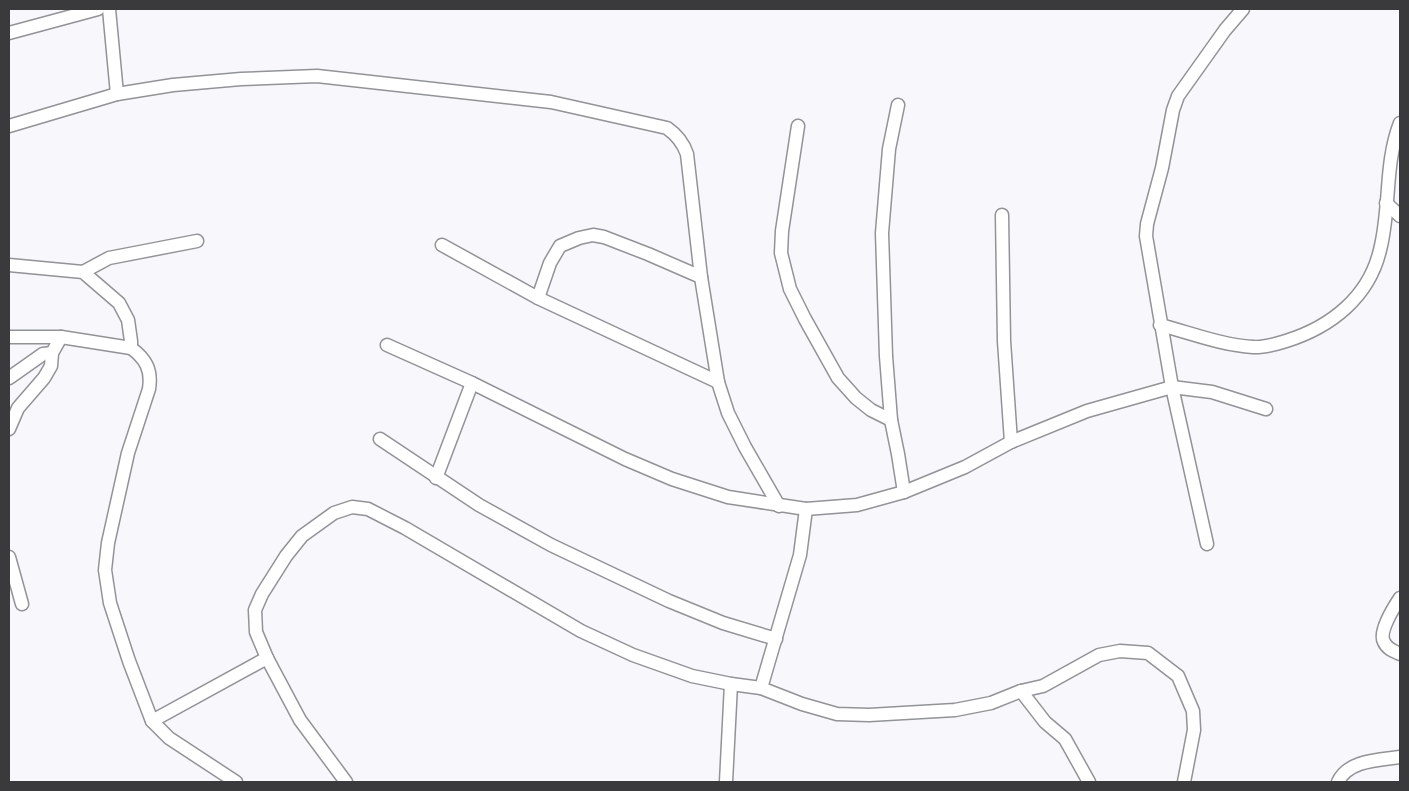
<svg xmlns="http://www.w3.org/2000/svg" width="1409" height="791" font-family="'Source Sans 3',sans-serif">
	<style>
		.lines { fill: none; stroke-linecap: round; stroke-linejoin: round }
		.street-casing { stroke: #929397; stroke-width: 15 }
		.street { stroke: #fff; stroke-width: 12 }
	</style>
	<rect width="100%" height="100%" fill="#f7f7fc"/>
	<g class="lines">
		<defs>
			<g id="street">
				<path d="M 109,9 L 117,94"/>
				<path d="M 9,33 L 98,9"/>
				<path d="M 898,105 L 889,149 L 882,233 L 886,356 L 891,420 L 898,454 L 904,492"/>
				<path d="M 9,126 L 117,94 L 173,85 L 241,79 L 317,76 L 551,102 L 667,128 C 677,135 683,142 687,154 L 701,277 L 718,382 L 728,413 L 745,447 L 779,506"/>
				<path d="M 798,126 L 782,231 L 781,253 L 790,289 L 805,319 L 838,378 L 856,398 L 871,410 L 891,420"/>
				<path d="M 1386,203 L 1400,216"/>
				<path d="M 1002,215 L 1004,341 L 1011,442"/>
				<path d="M 442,245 L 538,298 L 718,382"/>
				<path d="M 9,265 L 83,272 L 119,303 L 128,320 L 131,341 L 131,348 L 61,337 L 9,337"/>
				<path d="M 83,272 L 109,258 L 197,241"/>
				<path d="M 538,298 L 550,263 L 560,246 L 579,238 L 593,235 L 604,237 L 648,254 L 701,277"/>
				<path d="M 1160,325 C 1191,333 1221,345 1253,347 C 1264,348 1276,344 1286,341 C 1331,327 1369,297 1380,250 C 1391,207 1384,165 1400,123"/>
				<path d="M 387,345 L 472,383 L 625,459 L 672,479 L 728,497 L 806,509 L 857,505 L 904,492 L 965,467 L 1011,442 L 1087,411 L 1172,387 L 1212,392 L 1266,409"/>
				<path d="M 131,348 C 146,359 152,370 149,389 L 128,453 L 108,543 L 105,570 L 110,603 L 129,661 L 152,721 L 169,738 L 236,782"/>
				<path d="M 9,378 L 43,354 L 52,353"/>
				<path d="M 9,429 L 18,408 L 44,378 L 51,366 L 52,353 L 61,337"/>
				<path d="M 380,439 L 479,505 L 551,545 L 669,601 L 723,623 L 776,639"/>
				<path d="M 436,478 L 472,383"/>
				<path d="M 1207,544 L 1172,387 L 1146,236 L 1147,224 L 1162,168 L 1173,110 L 1178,96 L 1225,30 L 1243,9"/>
				<path d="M 9,557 L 22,604"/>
				<path d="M 1400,598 C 1394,607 1378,632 1384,642 C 1387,649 1394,651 1400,654"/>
				<path d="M 761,688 L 800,555 L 806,509"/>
				<path d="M 1021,691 L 1045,722 L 1065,739 L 1089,782"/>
				<path d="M 152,721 L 267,658"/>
				<path d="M 346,782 L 300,720 L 267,658 L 256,632 L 255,610 L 262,594 L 286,556 L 302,536 L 334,513 L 352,507 L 368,509 L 405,528 L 581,631 L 633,655 L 692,676 L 731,684 L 761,688 L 802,704 L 837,714 L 869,715 L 955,710 L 991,703 L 1021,691 L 1043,686 L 1099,655 L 1120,651 L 1148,653 L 1178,676 L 1193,711 L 1194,730 L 1184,782"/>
				<path d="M 726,782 L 731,684"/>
				<path d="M 1338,782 C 1348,760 1379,760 1400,757"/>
			</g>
		</defs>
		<use href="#street" class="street-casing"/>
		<use href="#street" class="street"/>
	</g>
	<rect width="1409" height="791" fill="none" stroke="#3a3a3c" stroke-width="20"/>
</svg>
